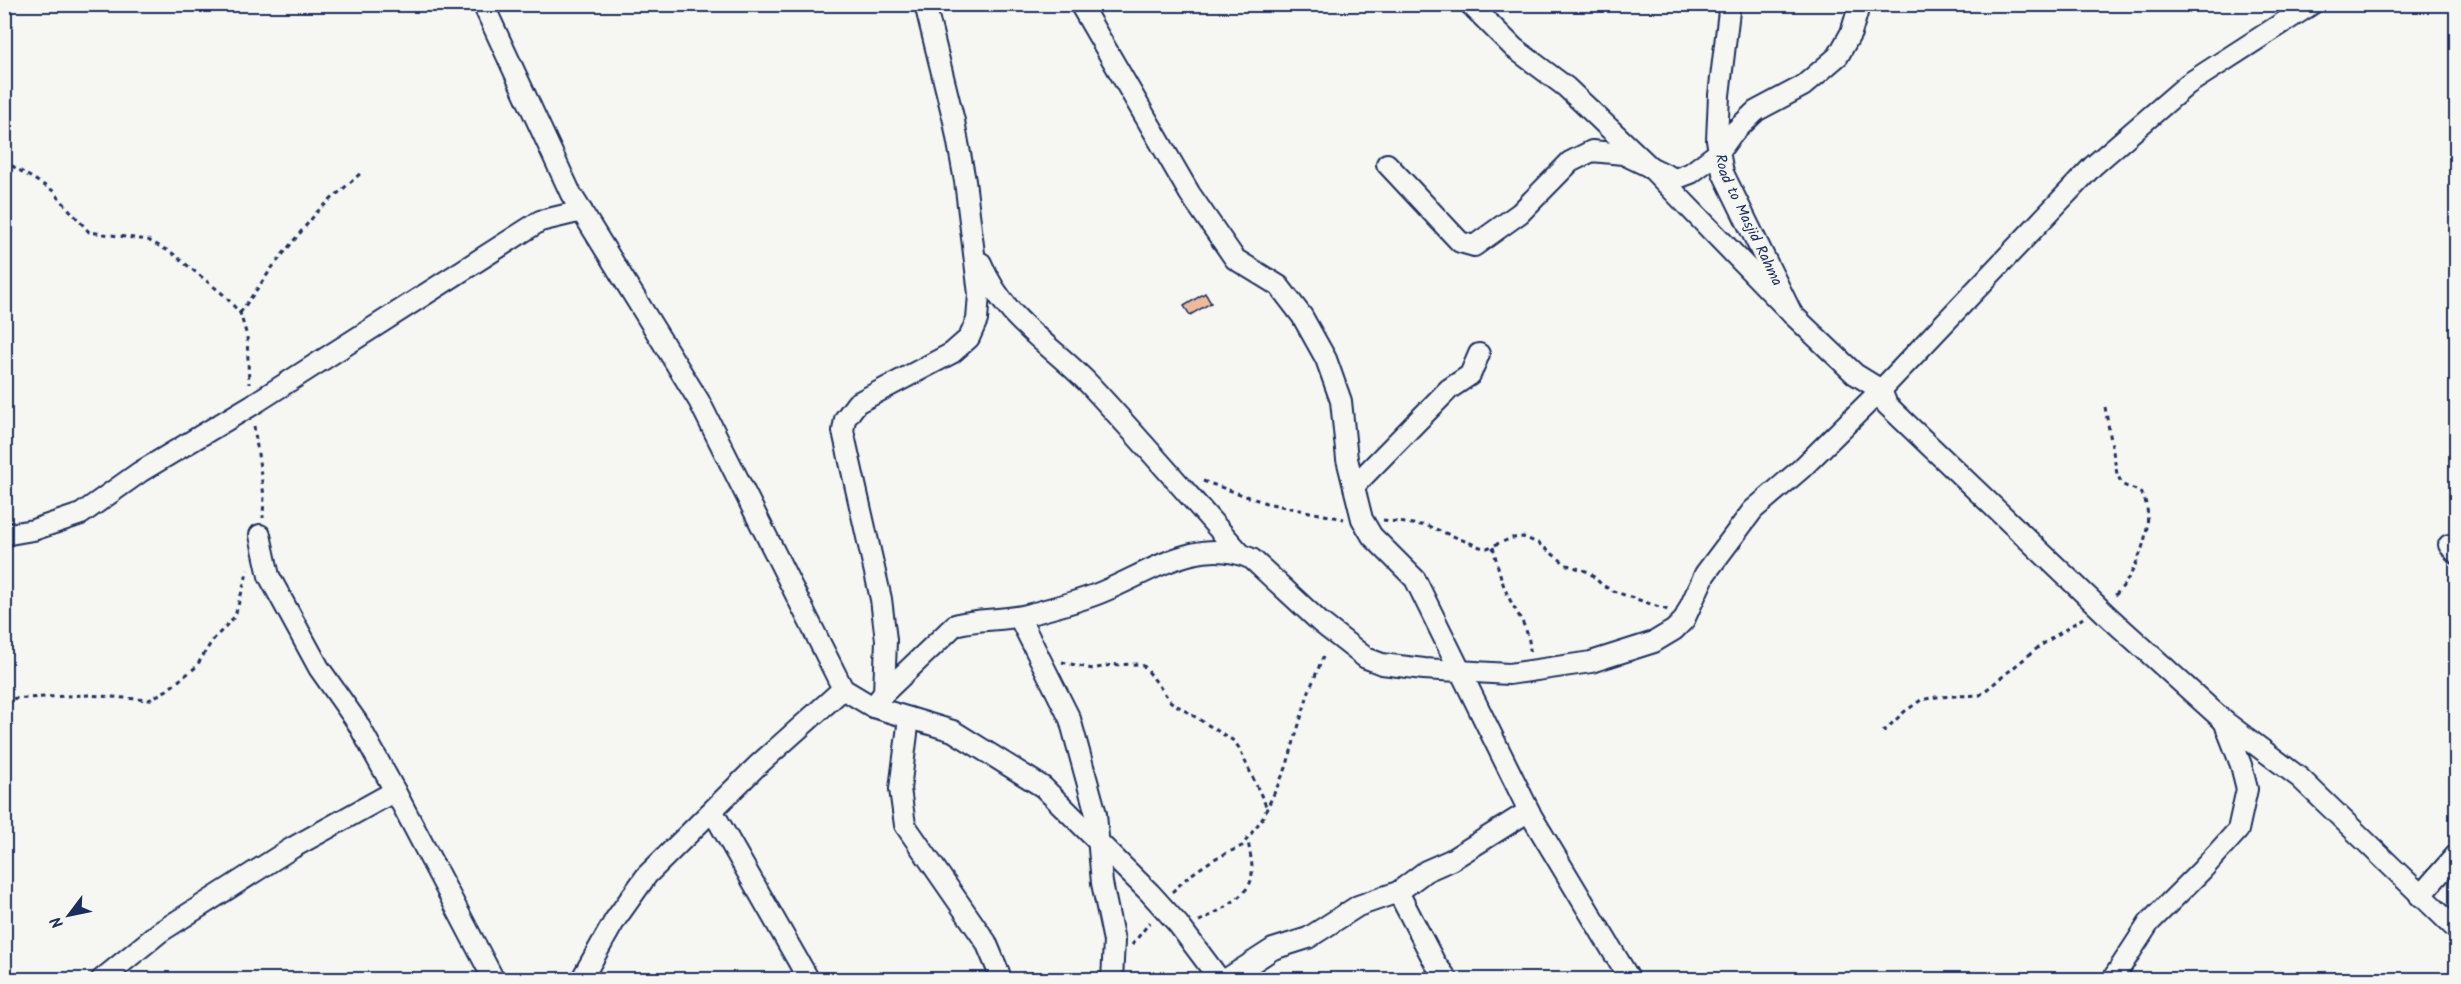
<svg xmlns="http://www.w3.org/2000/svg" width="2461" height="984" font-family="Kalam,sans-serif">
	<style>
		.building { fill: #edba9e; stroke: #1b2f5e; stroke-width: 1.5 }
		.lines { fill: none; stroke-linecap: round; stroke-linejoin: round }
		.street-casing { stroke: #1b2f5e; stroke-width: 24 }
		.path { stroke: #1b2f5e; stroke-width: 3; stroke-dasharray: 4.5 4.5; stroke-linecap: butt }
		.street { stroke: #f6f6f2; stroke-width: 20 }
		.labels { text-anchor: middle; dominant-baseline: central; stroke-width: 4.5; stroke-linejoin: round; paint-order: stroke }
		.street-label { font-size: 15px; fill: #1b2f5e; stroke: #f6f6f2 }
	</style>
	<rect width="100%" height="100%" fill="#f6f6f2"/>
	<filter id="ink" filterUnits="userSpaceOnUse"><feTurbulence type="fractalNoise" baseFrequency=".0167" numOctaves="2"/><feDisplacementMap in="SourceGraphic" scale="12" xChannelSelector="R" yChannelSelector="G"/><feConvolveMatrix kernelMatrix="1 2 1 2 8 2 1 2 1" color-interpolation-filters="sRGB"/></filter>
	<g filter="url(#ink)">
		<path class="building" d="M 1205,293 L 1211,303 L 1190,315 L 1184,306 Z"/>
		<g class="lines">
			<defs>
				<g id="street">
					<path d="M 483,4 L 571,194 L 699,401 L 843,689"/>
					<path d="M 1080,4 L 1190,194 L 1235,259 L 1279,286 L 1302,316 L 1326,359 L 1341,401 L 1347,459 L 1362,519 L 1372,536 L 1415,579 L 1532,817 L 1630,980"/>
					<path d="M 1470,4 L 1514,48 L 1566,87 L 1651,168 L 1792,314"/>
					<path id="s1" d="M 1725,4 L 1729,11 L 1719,95 L 1717,140 L 1723,173 L 1792,314 L 1855,374 L 1881,390"/>
					<path d="M 1387,164 L 1460,242 L 1474,246 L 1520,213 L 1570,162 L 1592,151 L 1623,154 L 1675,179 L 1691,173 L 1719,152 L 1732,134 L 1756,111 L 1803,86 L 1838,56 L 1851,33 L 1857,13 L 1855,4"/>
					<path d="M 981,263 C 1004,320 1050,343 1090,385 C 1141,440 1190,497 1240,553"/>
					<path d="M 1881,390 L 1887,405 L 2111,619 L 2224,721 L 2300,778 L 2456,929"/>
					<path d="M 1354,486 L 1449,389 L 1470,375 L 1479,354"/>
					<path d="M 4,535 L 33,530 L 81,514 L 140,472 L 252,405 L 540,221 L 582,211"/>
					<path d="M 260,535 L 269,576 L 319,668 L 357,722 L 395,791 L 494,980"/>
					<path d="M 2449,545 L 2456,553"/>
					<path d="M 1019,617 L 1070,719 L 1096,814 L 1102,883 L 1114,941 L 1112,980"/>
					<path d="M 884,693 L 886,640 L 881,599 L 843,431 L 845,419 L 857,403 L 952,353 L 969,338 L 977,320 L 979,294 L 965,181 L 954,121 L 925,4"/>
					<path d="M 873,707 L 953,731 L 1043,787 L 1150,893 L 1178,924 L 1220,980"/>
					<path d="M 909,718 L 900,789 L 905,825 L 986,942 L 999,973"/>
					<path d="M 713,812 L 809,980"/>
					<path d="M 1398,892 L 1435,963 L 1448,980"/>
					<path d="M 2420,896 L 2456,855"/>
					<path d="M 101,980 L 160,932 L 292,848 L 395,791"/>
					<path d="M 581,980 L 615,920 L 647,875 L 757,766 L 843,689 L 873,707 L 884,693 L 955,625 C 978,618 1003,621 1027,615 C 1052,608 1078,602 1102,592 C 1149,573 1200,534 1252,559 L 1320,622 L 1366,658 L 1382,664 L 1424,669 L 1509,674 L 1591,662 L 1654,642 L 1674,630 L 1684,620 L 1705,574 L 1753,510 L 1801,469 L 1881,390 L 2093,166 L 2188,84 L 2312,4"/>
					<path d="M 1225,980 L 1273,949 L 1308,938 L 1358,906 L 1398,892 L 1426,871 L 1451,860 L 1529,811"/>
					<path d="M 2112,980 L 2149,923 L 2202,870 L 2238,830 L 2247,789 L 2241,765 L 2224,721"/>
				</g>
			</defs>
			<use href="#street" class="street-casing"/>
			<g class="path">
				<path d="M 4,161 L 52,190 L 89,232 L 148,240 L 172,253 L 224,295 L 240,313 L 247,336 L 249,384"/>
				<path d="M 240,313 L 274,265 L 317,212 L 363,171"/>
				<path d="M 2105,407 L 2117,474 L 2122,484 C 2129,489 2137,488 2142,495 C 2159,520 2134,580 2113,597"/>
				<path d="M 254,426 L 264,496 L 263,518"/>
				<path d="M 1203,481 L 1266,503 L 1344,519"/>
				<path d="M 1383,520 L 1428,526 L 1480,547 L 1487,548 L 1512,538 L 1523,537 L 1538,543 L 1567,565 L 1589,572 L 1602,585 L 1613,591 L 1668,610"/>
				<path d="M 1493,547 C 1497,563 1501,581 1508,596 C 1518,616 1530,629 1530,652"/>
				<path d="M 1062,662 L 1093,669 L 1111,665 L 1138,664 L 1145,667 L 1171,702 L 1234,741 L 1239,748 L 1267,808"/>
				<path d="M 4,699 L 88,695 L 149,700 L 167,690 L 196,667 L 212,641 L 235,616 L 248,570"/>
				<path d="M 1883,732 L 1904,712 L 1921,700 L 1936,697 L 1980,695 L 2040,646 L 2083,618"/>
				<path d="M 1172,892 L 1189,876 L 1214,859 L 1242,846 L 1262,819 L 1286,768 L 1309,691 L 1323,657"/>
				<path d="M 1199,921 C 1213,915 1248,896 1251,880 C 1254,868 1250,854 1248,841"/>
				<path d="M 1132,945 L 1150,922"/>
			</g>
			<use href="#street" class="street"/>
		</g>
	</g>
	<g class="labels">
		<g class="street-label">
			<text stroke="none"><textPath href="#s1" startOffset="224">Road to Masjid Rahma</textPath></text>
		</g>
	</g>
	<rect width="2461" height="984" fill="none" stroke="#f6f6f2" stroke-width="24"/>
	<rect x="12" y="12" width="2437" height="960" fill="none" stroke="#1b2f5e" stroke-width="2" filter="url(#ink)"/>
	<g transform="translate(69 915) rotate(238)" stroke="#f6f6f2" stroke-width="4.5" paint-order="stroke">
	<path d="M0-4.5L10 22L0 15L-10 22Z" fill="#1b2f5e"/>
	<text y="-9" font-size="16" font-weight="bold" text-anchor="middle" fill="#1b2f5e">N</text>
	</g>
</svg>
